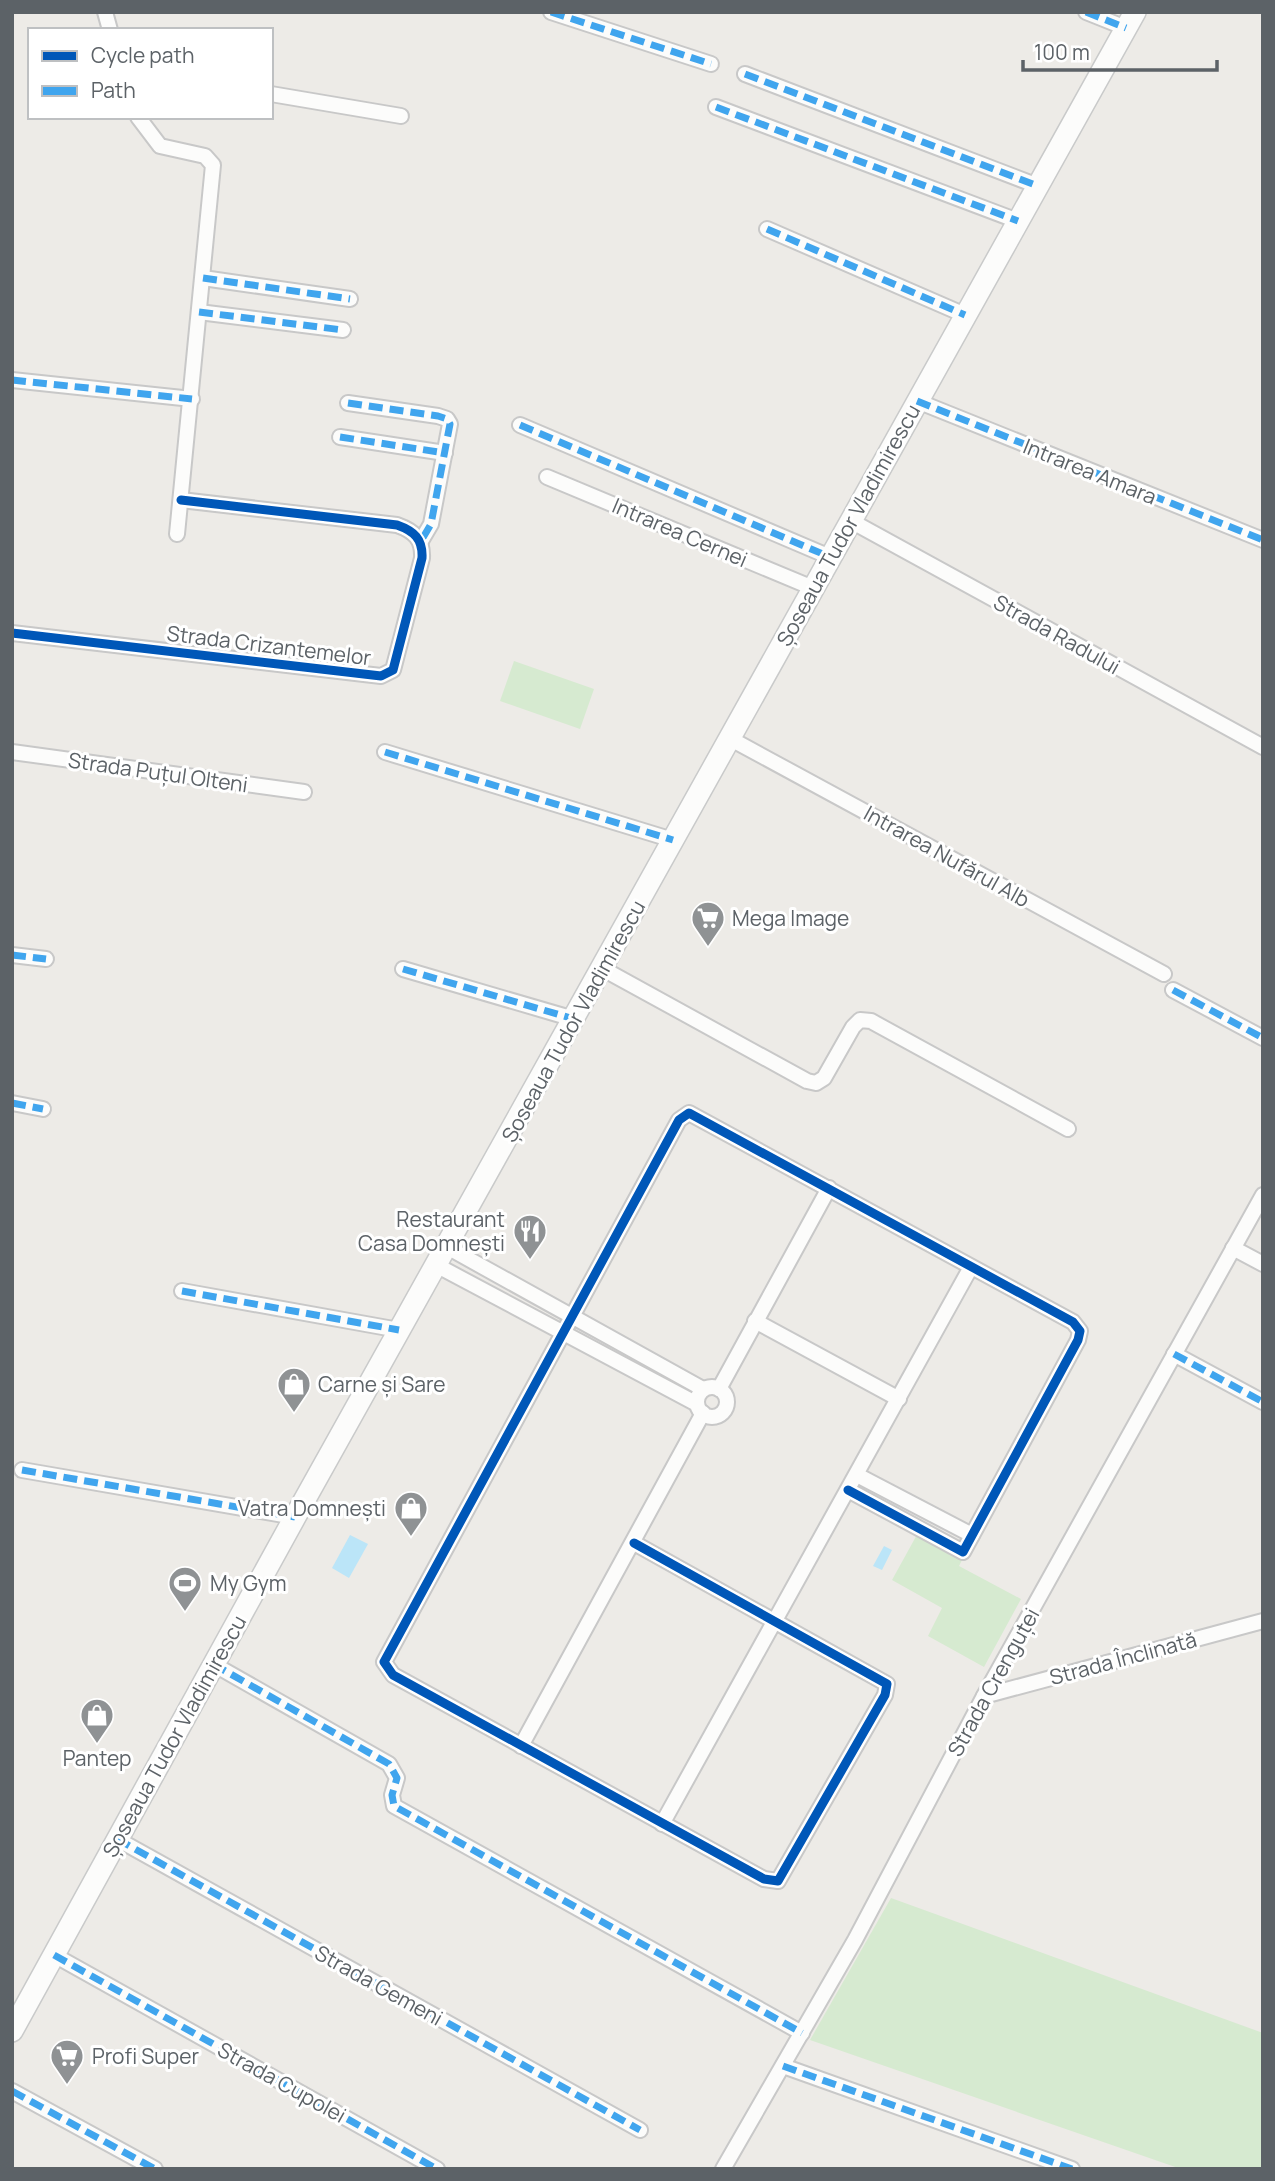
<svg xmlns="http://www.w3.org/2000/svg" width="1275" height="2181" font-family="Manrope,sans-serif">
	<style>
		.green { fill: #d6ead0 }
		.water { fill: #bbe5f8 }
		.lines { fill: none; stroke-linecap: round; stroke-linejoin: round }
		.minor-casing { stroke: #c8c8c8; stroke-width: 18 }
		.secondary-casing { stroke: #c9caca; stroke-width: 24 }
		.minor { stroke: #fcfcfb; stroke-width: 14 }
		.secondary { stroke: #fcfcfb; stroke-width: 21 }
		.quiet { stroke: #40a5ee; stroke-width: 7; stroke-dasharray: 14 7; stroke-linecap: butt }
		.cycleway-casing { stroke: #fff; stroke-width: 13 }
		.cycleway { stroke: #0057b8; stroke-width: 9 }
		.labels { text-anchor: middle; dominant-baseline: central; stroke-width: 6; stroke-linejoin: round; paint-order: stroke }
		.street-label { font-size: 21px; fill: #5c6267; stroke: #fff }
		.poi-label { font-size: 21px; fill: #5c6267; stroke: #fff; text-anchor: start }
	</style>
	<rect width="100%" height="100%" fill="#edebe7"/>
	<g class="green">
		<path d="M 514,661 L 594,689 L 580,729 L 500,701 Z"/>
		<path d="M 919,1531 L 964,1556 L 959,1566 L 1021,1599 L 984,1667 L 928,1636 L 942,1608 L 892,1580 Z"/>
		<path d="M 891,1898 L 1263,2033 L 1263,2169 L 1181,2169 L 810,2040 Z"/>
	</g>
	<g class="water">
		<path d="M 350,1535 L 368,1544 L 349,1578 L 332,1568 Z"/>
		<path d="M 884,1546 L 892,1550 L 882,1570 L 873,1566 Z"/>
	</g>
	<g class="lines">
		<defs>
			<g id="minor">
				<path d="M 105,12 L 110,30"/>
				<path d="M 551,12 L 711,64"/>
				<path d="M 1086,12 L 1126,28"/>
				<path d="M 745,74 L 1038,186"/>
				<path d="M 271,94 L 401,116"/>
				<path d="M 716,107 L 1018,221"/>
				<path d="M 138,117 L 160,146 L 205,156 L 213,165 L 177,534"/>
				<path d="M 767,229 L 965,315"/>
				<path d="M 203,278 L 350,299"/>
				<path d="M 199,312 L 343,330"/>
				<path d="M 12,380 L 192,399"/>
				<path d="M 917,401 L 1263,540"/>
				<path d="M 348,403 L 438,416 L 447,419 L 450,424 L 431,524 L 421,541"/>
				<path d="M 520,425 L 830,557"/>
				<path d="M 340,437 L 445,453"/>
				<path d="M 547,477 L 813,588"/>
				<path d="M 851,521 L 1263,747"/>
				<path d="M 12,633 L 381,676 L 393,670 L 422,558 C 423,539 414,531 397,525 L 181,500"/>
				<path d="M 729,738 L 1164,974"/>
				<path d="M 12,752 L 304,792"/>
				<path d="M 385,752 L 673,840"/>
				<path d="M 12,955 L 46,959"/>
				<path d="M 403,969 L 574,1019"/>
				<path d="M 603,969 L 807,1081 L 816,1083 L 824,1078 L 853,1027 L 860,1020 L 871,1021 L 1068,1129"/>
				<path d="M 1173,990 L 1263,1038"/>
				<path d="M 12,1103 L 43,1109"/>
				<path d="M 447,1247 L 703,1389"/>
				<path d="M 1233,1248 L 1263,1264"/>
				<path d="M 436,1265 L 697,1404"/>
				<path d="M 182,1291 L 399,1330"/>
				<path d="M 755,1321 L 899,1399"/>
				<path d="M 1174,1354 L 1263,1402"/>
				<circle cx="712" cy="1402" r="15"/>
				<path d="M 719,1389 L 829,1188"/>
				<path d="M 22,1470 L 295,1517"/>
				<path d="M 857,1475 L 972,1535"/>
				<path d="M 634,1543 L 887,1684 L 885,1695 L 778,1881 L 764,1879 L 393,1675 L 384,1662 L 679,1120 L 689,1113 L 1073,1322 L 1080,1331 L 1078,1340 L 963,1552 L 848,1490"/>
				<path d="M 213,1664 L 389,1764 L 397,1778 L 392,1795 L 394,1806 L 802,2033"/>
				<path d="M 984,1696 L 1263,1621"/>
				<path d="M 521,1746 L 703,1413"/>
				<path d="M 662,1824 L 971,1267"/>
				<path d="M 117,1839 L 640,2130"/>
				<path d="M 54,1955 L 437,2169"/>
				<path d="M 783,2066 L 1072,2169"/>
				<path d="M 12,2091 L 155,2169"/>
				<path d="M 723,2169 L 855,1940 L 984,1696 L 1263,1195"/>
			</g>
			<path id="secondary" d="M 12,2031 L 295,1517 L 1135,12"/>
		</defs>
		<use href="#minor" class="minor-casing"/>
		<use href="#secondary" class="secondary-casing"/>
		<use href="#minor" class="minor"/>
		<use href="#secondary" class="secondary"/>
		<g class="quiet">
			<path d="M 551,12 L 711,64"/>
			<path d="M 1086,12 L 1126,28"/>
			<path d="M 745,74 L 1038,186"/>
			<path d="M 716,107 L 1018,221"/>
			<path d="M 767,229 L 965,315"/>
			<path d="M 203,278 L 350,299"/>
			<path d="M 199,312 L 343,330"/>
			<path d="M 12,380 L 192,399"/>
			<path d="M 917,401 L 1263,540"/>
			<path d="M 348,403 L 438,416 L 447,419 L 450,424 L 431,524 L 421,541"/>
			<path d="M 520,425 L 830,557"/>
			<path d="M 340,437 L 445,453"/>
			<path d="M 385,752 L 673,840"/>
			<path d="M 12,955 L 46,959"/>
			<path d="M 403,969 L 574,1019"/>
			<path d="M 1173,990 L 1263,1038"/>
			<path d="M 12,1103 L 43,1109"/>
			<path d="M 182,1291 L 399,1330"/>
			<path d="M 1174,1354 L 1263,1402"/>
			<path d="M 22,1470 L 295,1517"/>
			<path d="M 213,1664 L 389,1764 L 397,1778 L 392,1795 L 394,1806 L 802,2033"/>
			<path d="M 117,1839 L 640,2130"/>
			<path d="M 54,1955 L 437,2169"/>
			<path d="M 783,2066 L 1072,2169"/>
			<path d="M 12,2091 L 155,2169"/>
		</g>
		<defs>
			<g id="cycleway">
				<path d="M 12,633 L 381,676 L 393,670 L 422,558 C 423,539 414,531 397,525 L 181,500"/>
				<path d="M 634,1543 L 887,1684 L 885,1695 L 778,1881 L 764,1879 L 393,1675 L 384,1662 L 679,1120 L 689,1113 L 1073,1322 L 1080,1331 L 1078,1340 L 963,1552 L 848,1490"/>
			</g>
		</defs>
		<use href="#cycleway" class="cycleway-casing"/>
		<use href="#cycleway" class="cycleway"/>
	</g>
	<defs>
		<symbol id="supermarket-pin" viewBox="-11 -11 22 30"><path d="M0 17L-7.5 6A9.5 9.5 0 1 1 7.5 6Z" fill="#8f9294" stroke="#fff"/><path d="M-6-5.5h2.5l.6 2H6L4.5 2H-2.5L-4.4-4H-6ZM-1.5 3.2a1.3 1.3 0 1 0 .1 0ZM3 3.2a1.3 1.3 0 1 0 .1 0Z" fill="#fff"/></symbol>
		<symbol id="restaurant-pin" viewBox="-11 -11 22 30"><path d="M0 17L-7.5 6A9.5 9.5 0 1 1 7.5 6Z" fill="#8f9294" stroke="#fff"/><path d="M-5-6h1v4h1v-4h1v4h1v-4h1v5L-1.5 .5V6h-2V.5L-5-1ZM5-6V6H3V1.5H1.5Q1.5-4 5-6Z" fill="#fff"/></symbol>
		<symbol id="shop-pin" viewBox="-11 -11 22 30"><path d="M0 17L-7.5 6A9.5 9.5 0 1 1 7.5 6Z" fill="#8f9294" stroke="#fff"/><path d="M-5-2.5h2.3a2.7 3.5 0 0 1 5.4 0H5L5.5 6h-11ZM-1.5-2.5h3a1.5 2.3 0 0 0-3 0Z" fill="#fff"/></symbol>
		<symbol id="stadium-pin" viewBox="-11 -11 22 30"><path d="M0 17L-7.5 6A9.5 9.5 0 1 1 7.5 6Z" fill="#8f9294" stroke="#fff"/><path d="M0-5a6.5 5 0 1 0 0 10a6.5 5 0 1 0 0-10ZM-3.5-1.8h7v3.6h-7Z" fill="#fff"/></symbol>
	</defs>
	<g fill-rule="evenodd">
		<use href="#supermarket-pin" x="689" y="899" width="38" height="52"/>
		<use href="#restaurant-pin" x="511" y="1212" width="38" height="52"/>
		<use href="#shop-pin" x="275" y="1365" width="38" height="52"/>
		<use href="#shop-pin" x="392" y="1489" width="38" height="52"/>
		<use href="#stadium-pin" x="166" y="1564" width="38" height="52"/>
		<use href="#shop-pin" x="78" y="1696" width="38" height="52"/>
		<use href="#supermarket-pin" x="48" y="2037" width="38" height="52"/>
	</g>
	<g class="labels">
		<g class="street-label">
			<text transform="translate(1090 471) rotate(22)">Intrarea Amara</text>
			<text transform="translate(848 525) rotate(-61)">Șoseaua Tudor Vladimirescu</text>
			<text transform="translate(680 532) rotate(23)">Intrarea Cernei</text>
			<text transform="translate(1057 634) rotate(29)">Strada Radului</text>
			<text transform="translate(269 645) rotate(7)">Strada Crizantemelor</text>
			<text transform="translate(158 772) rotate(8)">Strada Puțul Olteni</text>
			<text transform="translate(947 856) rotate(29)">Intrarea Nufărul Alb</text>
			<text transform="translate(573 1021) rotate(-61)">Șoseaua Tudor Vladimirescu</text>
			<text transform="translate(1123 1658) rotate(-15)">Strada Înclinată</text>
			<text transform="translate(993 1682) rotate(-61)">Strada Crenguței</text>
			<text transform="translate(174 1736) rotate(-61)">Șoseaua Tudor Vladimirescu</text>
			<text transform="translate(379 1985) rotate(29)">Strada Gemeni</text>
			<text transform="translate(282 2082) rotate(29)">Strada Cupolei</text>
		</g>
		<g class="poi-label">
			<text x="732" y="918">Mega Image</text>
			<text x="505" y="1219" text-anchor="end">Restaurant<tspan x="505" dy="24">Casa Domnești</tspan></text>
			<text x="318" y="1384">Carne și Sare</text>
			<text x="386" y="1508" text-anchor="end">Vatra Domnești</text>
			<text x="210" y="1583">My Gym</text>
			<text x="97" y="1758" text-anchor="middle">Pantep</text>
			<text x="92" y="2056">Profi Super</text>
		</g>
	</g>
	<rect width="1275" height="2181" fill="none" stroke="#5c6267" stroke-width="28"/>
	<rect x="28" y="28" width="245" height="91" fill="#ffffff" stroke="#bec0c2" stroke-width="2"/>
	<rect x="42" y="51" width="35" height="10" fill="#0057b8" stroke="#bec0c2" stroke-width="2"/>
	<text x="91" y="63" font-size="21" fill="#5c6267">Cycle path</text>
	<rect x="42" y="86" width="35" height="10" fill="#40a5ee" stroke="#bec0c2" stroke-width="2"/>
	<text x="91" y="98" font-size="21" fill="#5c6267">Path</text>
	<path d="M1023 60v10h194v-10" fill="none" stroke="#5c6267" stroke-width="3.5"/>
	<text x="1034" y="60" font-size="21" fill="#5c6267" stroke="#ffffff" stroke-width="5" paint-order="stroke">100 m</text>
</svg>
